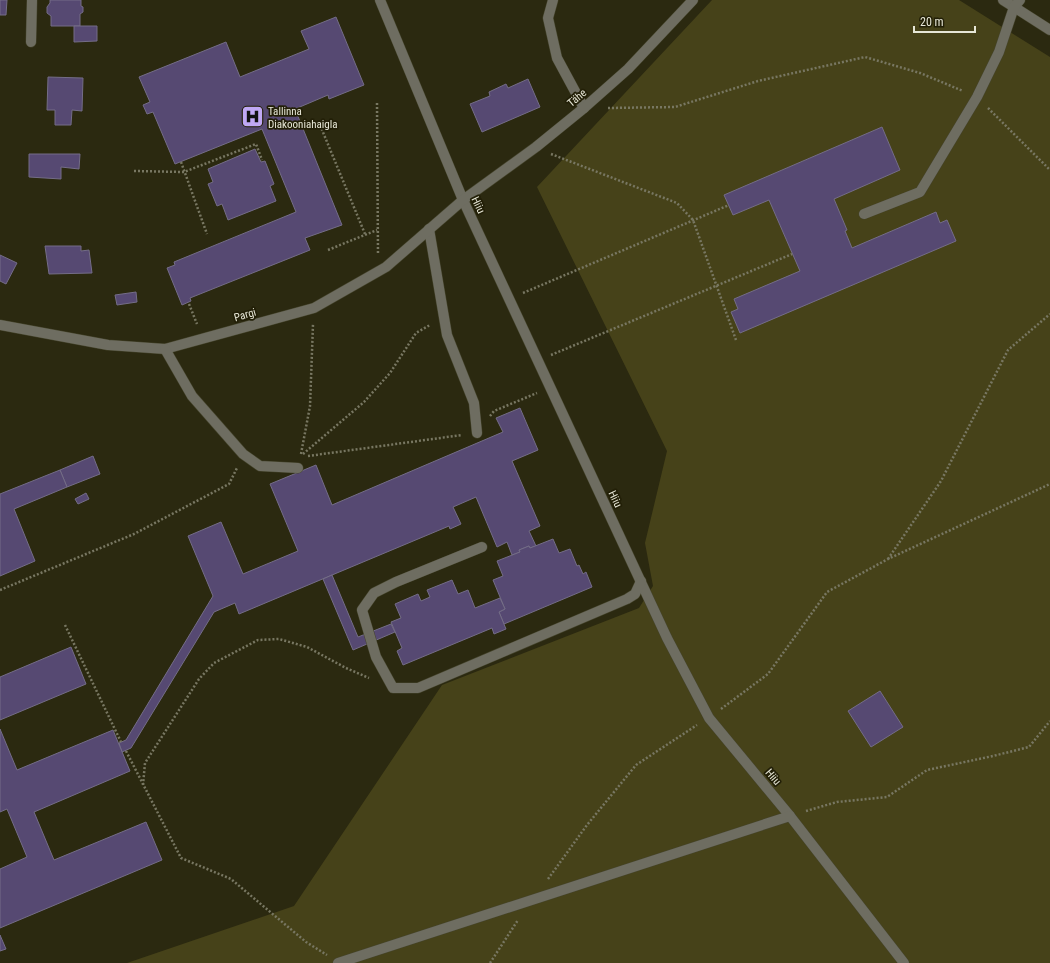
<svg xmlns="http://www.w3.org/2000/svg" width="1050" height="963" font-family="'Roboto Condensed',sans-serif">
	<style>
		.green { fill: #464219 }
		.building { fill: #564972; stroke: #746d87 }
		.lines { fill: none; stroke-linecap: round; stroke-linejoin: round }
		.minor-casing { stroke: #45442c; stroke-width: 11 }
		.path { stroke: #787762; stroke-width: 2.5; stroke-dasharray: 2 2; stroke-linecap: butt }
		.minor { stroke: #6e6d61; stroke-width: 10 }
		.labels { text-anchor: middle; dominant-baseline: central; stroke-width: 3.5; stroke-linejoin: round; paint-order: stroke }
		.street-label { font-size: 11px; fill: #e7e7d7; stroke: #221f07 }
		.poi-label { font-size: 11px; fill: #e7e7d7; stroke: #221f07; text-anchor: start }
	</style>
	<rect width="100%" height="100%" fill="#2b2910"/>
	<path class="green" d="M 712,0 L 959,0 L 1050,57 L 1050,963 L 127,963 L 294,906 L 442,685 L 639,608 L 653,586 L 645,543 L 667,451 L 537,187 Z"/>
	<g class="building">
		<path d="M 0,0 L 7,0 L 6,15 L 0,15 Z"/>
		<path d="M 50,0 L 81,0 L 81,6 L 83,7 L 83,12 L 80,14 L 80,26 L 51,26 L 51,16 L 47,13 L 47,7 L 50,3 Z"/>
		<path d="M 336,17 L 364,85 L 329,99 L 328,95 L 295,109 L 342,225 L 305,238 L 310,250 L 190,298 L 191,301 L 182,305 L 167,268 L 175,265 L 174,262 L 296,212 L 262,129 L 175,164 L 153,112 L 147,114 L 143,105 L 150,102 L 139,77 L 226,42 L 240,77 L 309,49 L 301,31 Z"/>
		<path d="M 74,26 L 97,26 L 97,41 L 74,42 Z"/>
		<path d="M 48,77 L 83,78 L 82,111 L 72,110 L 71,125 L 55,125 L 55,110 L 47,110 Z"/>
		<path d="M 528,79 L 540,107 L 482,132 L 470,104 L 490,96 L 489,92 L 506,84 L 508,88 Z"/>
		<path d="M 882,127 L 900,170 L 834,199 L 847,230 L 845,231 L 852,248 L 936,212 L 940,223 L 947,220 L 956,241 L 740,333 L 731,312 L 738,309 L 734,299 L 800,271 L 769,200 L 733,215 L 724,195 Z"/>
		<path d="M 255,149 L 261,162 L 265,161 L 274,184 L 270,186 L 276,201 L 228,220 L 222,204 L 217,206 L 208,184 L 213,182 L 208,169 Z"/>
		<path d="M 29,154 L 80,154 L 79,169 L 61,167 L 61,179 L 29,177 Z"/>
		<path d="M 45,246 L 81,246 L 81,251 L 89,250 L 92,273 L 49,274 Z"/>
		<path d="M 0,255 L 17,263 L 6,284 L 0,281 Z"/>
		<path d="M 136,292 L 137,302 L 117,305 L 115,295 Z"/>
		<path d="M 520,408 L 538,450 L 512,461 L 540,526 L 529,531 L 536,546 L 530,548 L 529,546 L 519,550 L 520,552 L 512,555 L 507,542 L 497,547 L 476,497 L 453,507 L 461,524 L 450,529 L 449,526 L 239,614 L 235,603 L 214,612 L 131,748 L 122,752 L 119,743 L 126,740 L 213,596 L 188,536 L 221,522 L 243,574 L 298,551 L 270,484 L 316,465 L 332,505 L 503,432 L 496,418 Z"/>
		<path d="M 93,456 L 100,474 L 67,487 L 60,470 Z"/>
		<path d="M 60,470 L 67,487 L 14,509 L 35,561 L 0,576 L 0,494 Z"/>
		<path d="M 86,493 L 89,499 L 78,504 L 75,499 Z"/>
		<path d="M 553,539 L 559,553 L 570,549 L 577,566 L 579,565 L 583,574 L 586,572 L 592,587 L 504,624 L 499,612 L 505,609 L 493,580 L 503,576 L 497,561 L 520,552 L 519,550 L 529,546 L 530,548 Z"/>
		<path d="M 332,575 L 358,637 L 391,624 L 395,632 L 353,650 L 323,579 Z"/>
		<path d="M 452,580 L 458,594 L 468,590 L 475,608 L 500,598 L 505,609 L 499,612 L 506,629 L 494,634 L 492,628 L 403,665 L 397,651 L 402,648 L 391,622 L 401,618 L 395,604 L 418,594 L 421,601 L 430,597 L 427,590 Z"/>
		<path d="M 71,647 L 86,684 L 0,720 L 0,677 Z"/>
		<path d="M 880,691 L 903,727 L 871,747 L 848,711 Z"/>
		<path d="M 0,729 L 17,770 L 113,730 L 130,771 L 34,812 L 54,860 L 146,822 L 162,860 L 0,928 L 0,869 L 27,857 L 7,809 L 0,812 Z"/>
		<path d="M 0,935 L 6,949 L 0,951 Z"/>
	</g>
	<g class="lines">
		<defs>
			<g id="minor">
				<path d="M 380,0 L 463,200 L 667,638 L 709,718 L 790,816 L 904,963"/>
				<path d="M 553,0 L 548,18 L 557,58 L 584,108"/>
				<path d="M 1003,0 L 1050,30"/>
				<path d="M 31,42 L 32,0"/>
				<path d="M 864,214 L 920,192 L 977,97 L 999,52 L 1014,7 L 1020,0"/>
				<path d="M 429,229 L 447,335 L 474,403 L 477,433"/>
				<path d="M 0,325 L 108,345 L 165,349 L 314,308 L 386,267 L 463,200 L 536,147 L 584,108 L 628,69 L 693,0"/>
				<path d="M 165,349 L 192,396 L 243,454 L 260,466 L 298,468"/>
				<path d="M 482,547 L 396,582 L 374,593 L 362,610 L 376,657 L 393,688 L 418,688 L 627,599 L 635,594 L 641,581"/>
				<path d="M 338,963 L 790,816"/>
			</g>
		</defs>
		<use href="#minor" class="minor-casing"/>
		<g class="path">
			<path d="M 377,103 L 378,255"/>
			<path d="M 608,108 L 675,107 L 758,81 L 865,57 L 920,73 L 963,91"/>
			<path d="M 988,108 L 1050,170"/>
			<path d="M 320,125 L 365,234"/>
			<path d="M 551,154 L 677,203 L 693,220 L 736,340"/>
			<path d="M 181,162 L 207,234"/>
			<path d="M 134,171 L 184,172 L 256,144 L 262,160"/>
			<path d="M 328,250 L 377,230"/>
			<path d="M 523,293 L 729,205"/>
			<path d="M 189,304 L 197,324"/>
			<path d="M 551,355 L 792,254"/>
			<path d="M 490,416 L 494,411 L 537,393"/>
			<path d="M 301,454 L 310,406 L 313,324"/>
			<path d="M 303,454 L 364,402 L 390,373 L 416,333 L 430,325"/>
			<path d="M 308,456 L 462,435"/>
			<path d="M 888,559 L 941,481 L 1008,350 L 1050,314"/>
			<path d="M 0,590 L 134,534 L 229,484 L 237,468"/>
			<path d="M 65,625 L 121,742"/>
			<path d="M 721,709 L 768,674 L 827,592 L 888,559 L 1050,484"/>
			<path d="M 126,751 L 181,858 L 231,879 L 306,942 L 327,955"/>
			<path d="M 143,785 L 145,763 L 199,679 L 214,663 L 258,640 L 279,639 L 307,647 L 346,668 L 369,678"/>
			<path d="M 806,811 L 837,802 L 887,797 L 927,770 L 993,756 L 1029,747 L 1050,721"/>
			<path d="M 548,879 L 587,825 L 636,765 L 697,725"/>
			<path d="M 490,963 L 518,920"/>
		</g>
		<use href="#minor" class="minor"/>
	</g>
	<defs>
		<symbol id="hospital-square" viewBox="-11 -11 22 22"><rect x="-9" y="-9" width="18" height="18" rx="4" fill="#c0a8f4" stroke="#221f07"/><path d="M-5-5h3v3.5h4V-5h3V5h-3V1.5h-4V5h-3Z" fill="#111"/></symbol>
	</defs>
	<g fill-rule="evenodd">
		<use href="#hospital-square" x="240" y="104" width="25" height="25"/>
	</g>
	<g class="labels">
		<g class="street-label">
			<text transform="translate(577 98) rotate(-40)">Tähe</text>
			<text transform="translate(478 205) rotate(65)">Hiiu</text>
			<text transform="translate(245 315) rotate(-16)">Pargi</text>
			<text transform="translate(615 499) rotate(65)">Hiiu</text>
			<text transform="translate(773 777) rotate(50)">Hiiu</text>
		</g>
		<g class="poi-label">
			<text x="268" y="111">Tallinna<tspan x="268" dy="13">Diakooniahaigla</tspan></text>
		</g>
	</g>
	<path d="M914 26v6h61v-6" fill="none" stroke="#e7e7d7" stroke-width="2"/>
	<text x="920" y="26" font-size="12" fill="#e7e7d7" stroke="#221f07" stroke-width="3" paint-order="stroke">20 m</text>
</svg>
